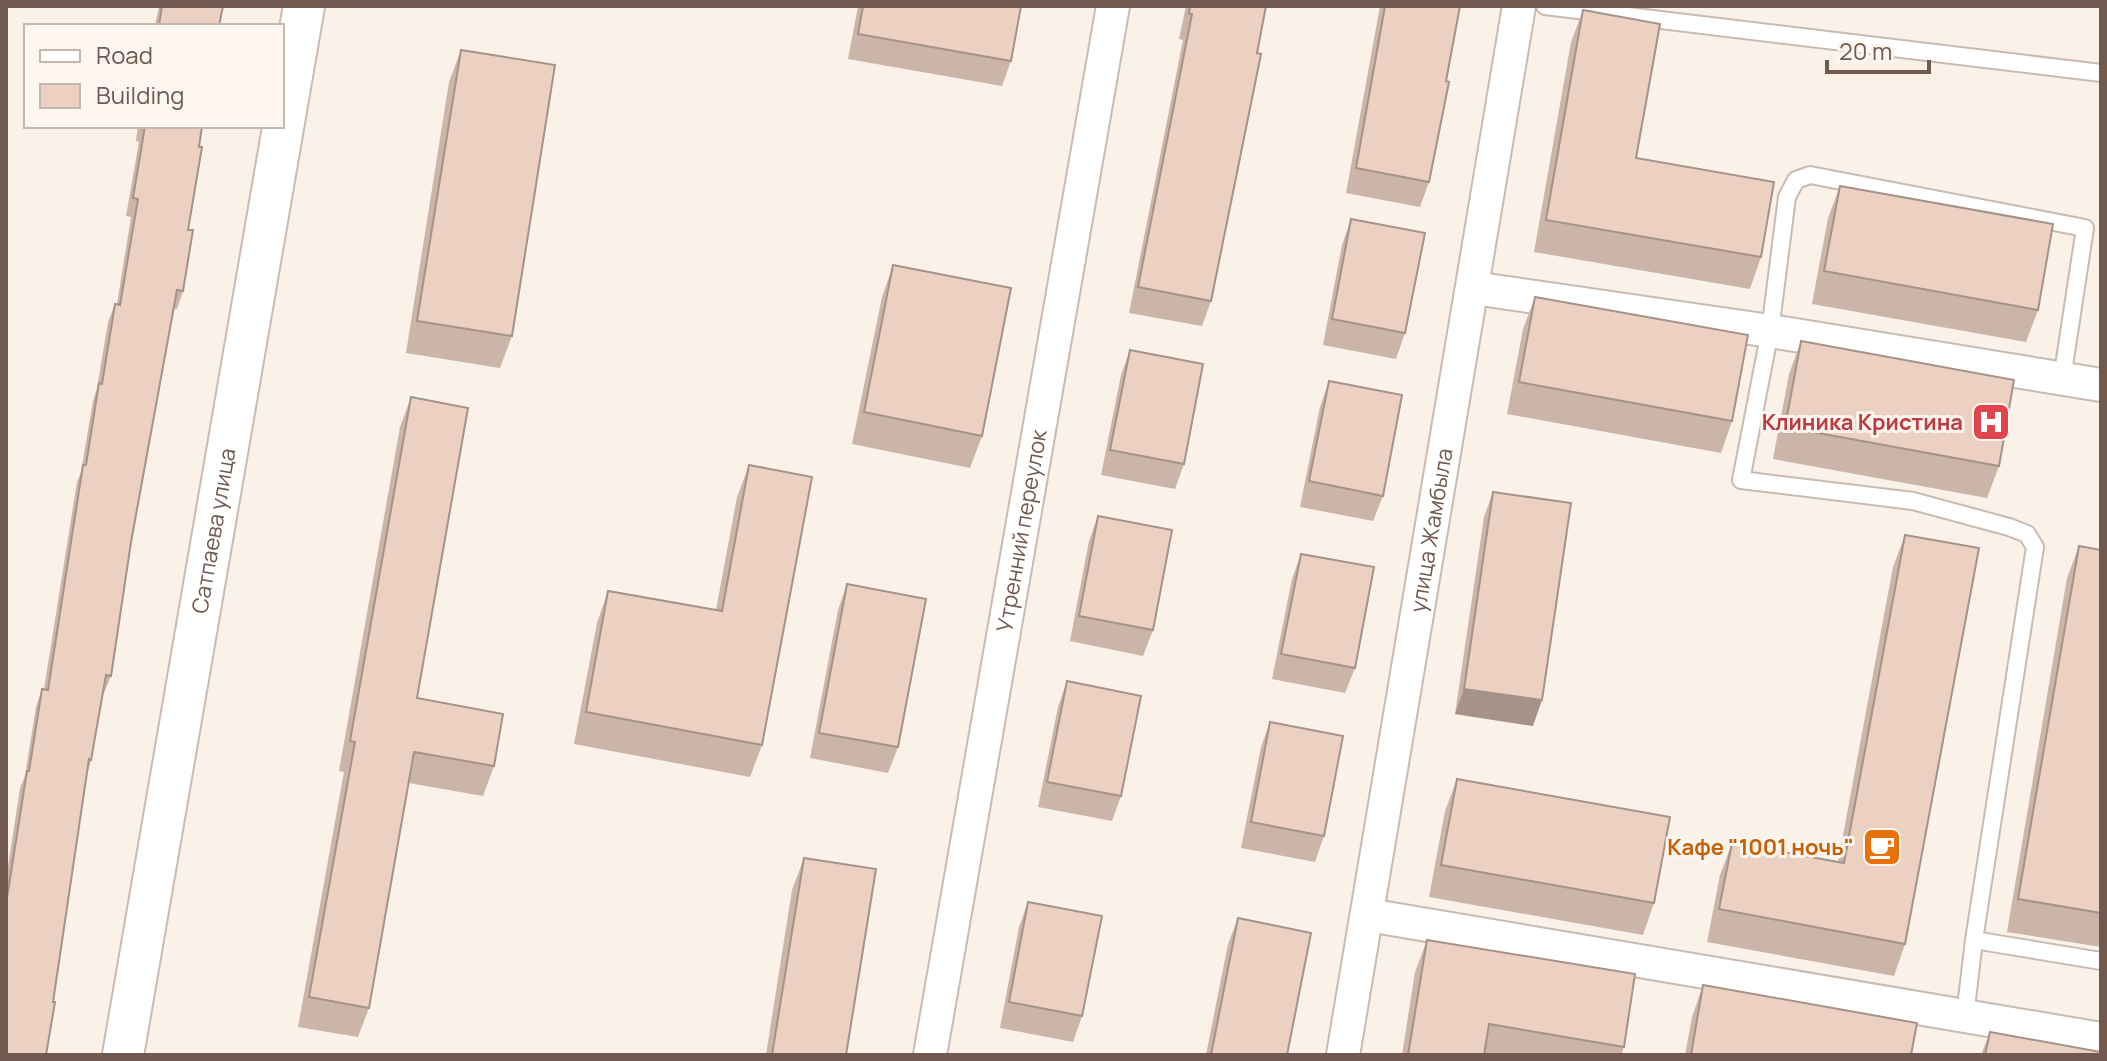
<svg xmlns="http://www.w3.org/2000/svg" width="2107" height="1061" font-family="Manrope,sans-serif">
	<style>
		.lines { fill: none; stroke-linecap: round; stroke-linejoin: round }
		.service-casing { stroke: #cbbaaf; stroke-width: 20 }
		.minor-casing { stroke: #cbbaaf; stroke-width: 36 }
		.tertiary-casing { stroke: #cbbaaf; stroke-width: 44 }
		.service { stroke: #fff; stroke-width: 16 }
		.minor { stroke: #fff; stroke-width: 32 }
		.tertiary { stroke: #fff; stroke-width: 40 }
		.wall { fill: #cbb4a8 }
		.shaded-wall { fill: #a59288 }
		.building { fill: #ecd1c3; stroke: #a59288; stroke-width: 2 }
		.labels { text-anchor: middle; dominant-baseline: central; stroke-width: 6; stroke-linejoin: round; paint-order: stroke }
		.health-label { font-size: 22px; font-weight: bold; fill: #be3a42; stroke: #fdf6ee; text-anchor: end }
		.street-label { font-size: 22px; fill: #71594f; stroke: #fdf6ee }
		.food-label { font-size: 22px; font-weight: bold; fill: #c56008; stroke: #fdf6ee; text-anchor: end }
	</style>
	<rect width="100%" height="100%" fill="#faf2e8"/>
	<g class="lines">
		<defs>
			<g id="service">
				<path d="M 1545,6 L 2101,73"/>
				<path d="M 1974,940 L 2101,961"/>
				<path d="M 1965,1016 L 1974,940 L 2035,547 L 2027,534 L 2009,527 L 1913,501 L 1741,480 L 1770,331 L 1787,197 L 1796,180 L 1810,175 L 2085,228 L 2062,379"/>
			</g>
			<g id="minor">
				<path d="M 1473,288 L 1770,331 L 2101,385"/>
				<path d="M 1368,915 L 2101,1039"/>
				<path id="s1" d="M 930,1055 L 1113,6"/>
				<path id="s2" d="M 1343,1055 L 1519,6"/>
			</g>
			<g id="tertiary">
				<path id="s3" d="M 123,1055 L 304,6"/>
			</g>
		</defs>
		<use href="#service" class="service-casing"/>
		<use href="#minor" class="minor-casing"/>
		<use href="#tertiary" class="tertiary-casing"/>
		<use href="#service" class="service"/>
		<use href="#minor" class="minor"/>
		<use href="#tertiary" class="tertiary"/>
	</g>
	<g class="wall">
		<path d="M 159,6 L 223,6 L 219,26 L 155,26 Z"/>
		<path d="M 858,6 L 1021,6 L 1011,61 L 1002,86 L 848,59 Z"/>
		<path d="M 1186,6 L 1266,6 L 1211,301 L 1202,326 L 1129,313 L 1183,40 L 1179,39 Z"/>
		<path d="M 1380,6 L 1460,6 L 1446,81 L 1429,182 L 1420,207 L 1346,193 Z"/>
		<path d="M 1583,10 L 1636,158 L 1761,257 L 1750,289 L 1534,252 L 1571,42 Z"/>
		<path d="M 461,50 L 512,336 L 500,368 L 406,353 L 449,82 Z"/>
		<path d="M 138,126 L 202,126 L 188,230 L 183,291 L 177,309 L 174,308 L 131,542 L 111,676 L 104,693 L 103,693 L 91,760 L 6,1055 L 6,880 L 20,788 L 25,776 L 36,707 L 42,689 L 44,689 L 77,482 L 81,472 L 93,401 L 97,388 L 108,322 L 115,304 L 117,304 L 131,217 L 126,216 L 139,142 L 136,141 Z"/>
		<path d="M 1840,186 L 2038,310 L 2026,342 L 1812,304 L 1828,218 Z"/>
		<path d="M 1351,219 L 1405,333 L 1396,359 L 1323,345 L 1342,245 Z"/>
		<path d="M 893,265 L 982,436 L 970,468 L 852,444 L 882,297 Z"/>
		<path d="M 1535,297 L 1732,421 L 1721,453 L 1507,414 L 1523,329 Z"/>
		<path d="M 1801,341 L 1999,466 L 1987,498 L 1773,459 L 1789,374 Z"/>
		<path d="M 1130,350 L 1184,464 L 1175,489 L 1101,475 L 1121,375 Z"/>
		<path d="M 1329,381 L 1383,496 L 1373,521 L 1300,507 L 1320,407 Z"/>
		<path d="M 411,397 L 417,698 L 494,766 L 483,796 L 409,783 L 369,1008 L 358,1037 L 298,1027 L 344,772 L 339,771 L 400,427 Z"/>
		<path d="M 749,465 L 762,745 L 750,777 L 574,744 L 597,623 L 608,591 L 716,610 L 737,497 Z"/>
		<path d="M 1493,492 L 1533,726 L 1455,714 L 1484,517 Z"/>
		<path d="M 1098,516 L 1153,630 L 1143,656 L 1070,641 L 1089,541 Z"/>
		<path d="M 1905,535 L 1905,944 L 1894,976 L 1707,942 L 1720,875 L 1732,843 L 1838,862 L 1893,567 Z"/>
		<path d="M 2079,546 L 2101,550 L 2101,947 L 2007,932 L 2067,578 Z"/>
		<path d="M 1301,554 L 1355,668 L 1345,693 L 1272,679 L 1292,579 Z"/>
		<path d="M 847,584 L 898,747 L 888,773 L 810,758 L 838,610 Z"/>
		<path d="M 1067,681 L 1121,796 L 1112,821 L 1038,807 L 1058,707 Z"/>
		<path d="M 1270,722 L 1324,836 L 1315,862 L 1241,848 L 1261,747 Z"/>
		<path d="M 1457,779 L 1654,903 L 1643,935 L 1429,897 L 1445,811 Z"/>
		<path d="M 804,858 L 846,1055 L 766,1055 L 792,890 Z"/>
		<path d="M 1028,902 L 1082,1016 L 1073,1042 L 1000,1028 L 1019,927 Z"/>
		<path d="M 1238,918 L 1287,1055 L 1206,1055 L 1228,944 Z"/>
		<path d="M 1427,940 L 1624,1047 L 1621,1055 L 1402,1055 L 1415,972 Z"/>
		<path d="M 1703,985 L 1911,1055 L 1685,1055 L 1692,1017 Z"/>
		<path d="M 1990,1032 L 2101,1055 L 1981,1055 Z"/>
	</g>
	<path class="shaded-wall" d="M 1464,689 L 1542,700 L 1533,726 L 1455,714 Z"/>
	<g class="building">
		<path d="M 162,6 L 223,6 L 219,26 L 159,26 Z"/>
		<path d="M 863,6 L 1021,6 L 1011,61 L 858,34 Z"/>
		<path d="M 1190,6 L 1266,6 L 1257,53 L 1261,54 L 1211,301 L 1138,287 L 1192,14 L 1189,14 Z"/>
		<path d="M 1385,6 L 1460,6 L 1446,81 L 1449,82 L 1429,182 L 1356,168 Z"/>
		<path d="M 1583,10 L 1660,24 L 1636,158 L 1774,182 L 1761,257 L 1546,220 Z"/>
		<path d="M 461,50 L 555,65 L 512,336 L 417,321 Z"/>
		<path d="M 145,126 L 202,126 L 199,147 L 202,147 L 188,230 L 193,230 L 183,291 L 177,290 L 131,542 L 111,676 L 106,675 L 91,760 L 89,759 L 53,1002 L 55,1002 L 46,1055 L 6,1055 L 6,904 L 27,771 L 29,771 L 42,689 L 48,690 L 83,465 L 86,465 L 99,383 L 102,384 L 115,304 L 120,305 L 138,199 L 133,198 Z"/>
		<path d="M 1840,186 L 2053,224 L 2038,310 L 1824,271 Z"/>
		<path d="M 1351,219 L 1425,233 L 1405,333 L 1332,319 Z"/>
		<path d="M 893,265 L 1011,288 L 982,436 L 864,412 Z"/>
		<path d="M 1535,297 L 1748,335 L 1732,421 L 1519,382 Z"/>
		<path d="M 1801,341 L 2014,380 L 1999,466 L 1785,427 Z"/>
		<path d="M 1130,350 L 1203,364 L 1184,464 L 1110,450 Z"/>
		<path d="M 1329,381 L 1402,395 L 1383,496 L 1309,481 Z"/>
		<path d="M 411,397 L 468,408 L 417,698 L 503,714 L 494,766 L 414,752 L 369,1008 L 309,997 L 355,742 L 350,741 Z"/>
		<path d="M 749,465 L 812,477 L 762,745 L 586,712 L 608,591 L 722,611 Z"/>
		<path d="M 1493,492 L 1571,503 L 1542,700 L 1464,689 Z"/>
		<path d="M 1098,516 L 1172,530 L 1153,630 L 1079,616 Z"/>
		<path d="M 1905,535 L 1979,548 L 1905,944 L 1719,909 L 1732,843 L 1844,863 Z"/>
		<path d="M 2079,546 L 2101,550 L 2101,913 L 2018,899 Z"/>
		<path d="M 1301,554 L 1374,567 L 1355,668 L 1281,654 Z"/>
		<path d="M 847,584 L 926,599 L 898,747 L 819,733 Z"/>
		<path d="M 1067,681 L 1141,696 L 1121,796 L 1047,782 Z"/>
		<path d="M 1270,722 L 1343,736 L 1324,836 L 1251,822 Z"/>
		<path d="M 1457,779 L 1670,817 L 1654,903 L 1441,865 Z"/>
		<path d="M 804,858 L 876,869 L 846,1055 L 772,1055 Z"/>
		<path d="M 1028,902 L 1102,916 L 1082,1016 L 1009,1002 Z"/>
		<path d="M 1238,918 L 1311,933 L 1287,1055 L 1211,1055 Z"/>
		<path d="M 1427,940 L 1635,974 L 1624,1047 L 1489,1024 L 1484,1055 L 1408,1055 Z"/>
		<path d="M 1703,985 L 1917,1023 L 1911,1055 L 1691,1055 Z"/>
		<path d="M 1990,1032 L 2101,1052 L 2101,1055 L 1985,1055 Z"/>
	</g>
	<defs>
		<symbol id="hospital-square" viewBox="-11 -11 22 22"><rect x="-9" y="-9" width="18" height="18" rx="4" fill="#e0444e" stroke="#fdf6ee"/><path d="M-5-5h3v3.5h4V-5h3V5h-3V1.5h-4V5h-3Z" fill="#fff"/></symbol>
		<symbol id="cafe-square" viewBox="-11 -11 22 22"><rect x="-9" y="-9" width="18" height="18" rx="4" fill="#e8710a" stroke="#fdf6ee"/><path d="M-5.5-4.5H6V0H3Q3 3.5 0 3.5H-2.5Q-5.5 3.5-5.5 0ZM3-3.2v2h1.7v-2ZM-6 4.5H4V6H-6Z" fill="#fff"/></symbol>
	</defs>
	<g fill-rule="evenodd">
		<use href="#hospital-square" x="1969" y="400" width="44" height="44"/>
		<use href="#cafe-square" x="1860" y="825" width="44" height="44"/>
	</g>
	<g class="labels">
		<g class="health-label">
			<text x="1963" y="422">Клиника Кристина</text>
		</g>
		<g class="street-label">
			<text stroke="none"><textPath href="#s3" startOffset="532">Сатпаева улица</textPath></text>
			<text stroke="none"><textPath href="#s1" startOffset="532">Утренний переулок</textPath></text>
			<text stroke="none"><textPath href="#s2" startOffset="532">улица Жамбыла</textPath></text>
		</g>
		<g class="food-label">
			<text x="1854" y="847">Кафе "1001 ночь"</text>
		</g>
	</g>
	<rect width="2107" height="1061" fill="none" stroke="#71594f" stroke-width="16"/>
	<rect x="24" y="24" width="260" height="104" fill="#fdf6ee" stroke="#c5b7ae" stroke-width="2"/>
	<rect x="40" y="50" width="40" height="12" fill="#ffffff" stroke="#c5b7ae" stroke-width="2"/>
	<text x="96" y="64" font-size="24" fill="#71594f">Road</text>
	<rect x="40" y="84" width="40" height="24" fill="#ecd1c3" stroke="#c5b7ae" stroke-width="2"/>
	<text x="96" y="104" font-size="24" fill="#71594f">Building</text>
	<path d="M1827 60v12h102v-12" fill="none" stroke="#71594f" stroke-width="4"/>
	<text x="1839" y="60" font-size="24" fill="#71594f" stroke="#fdf6ee" stroke-width="6" paint-order="stroke">20 m</text>
</svg>
